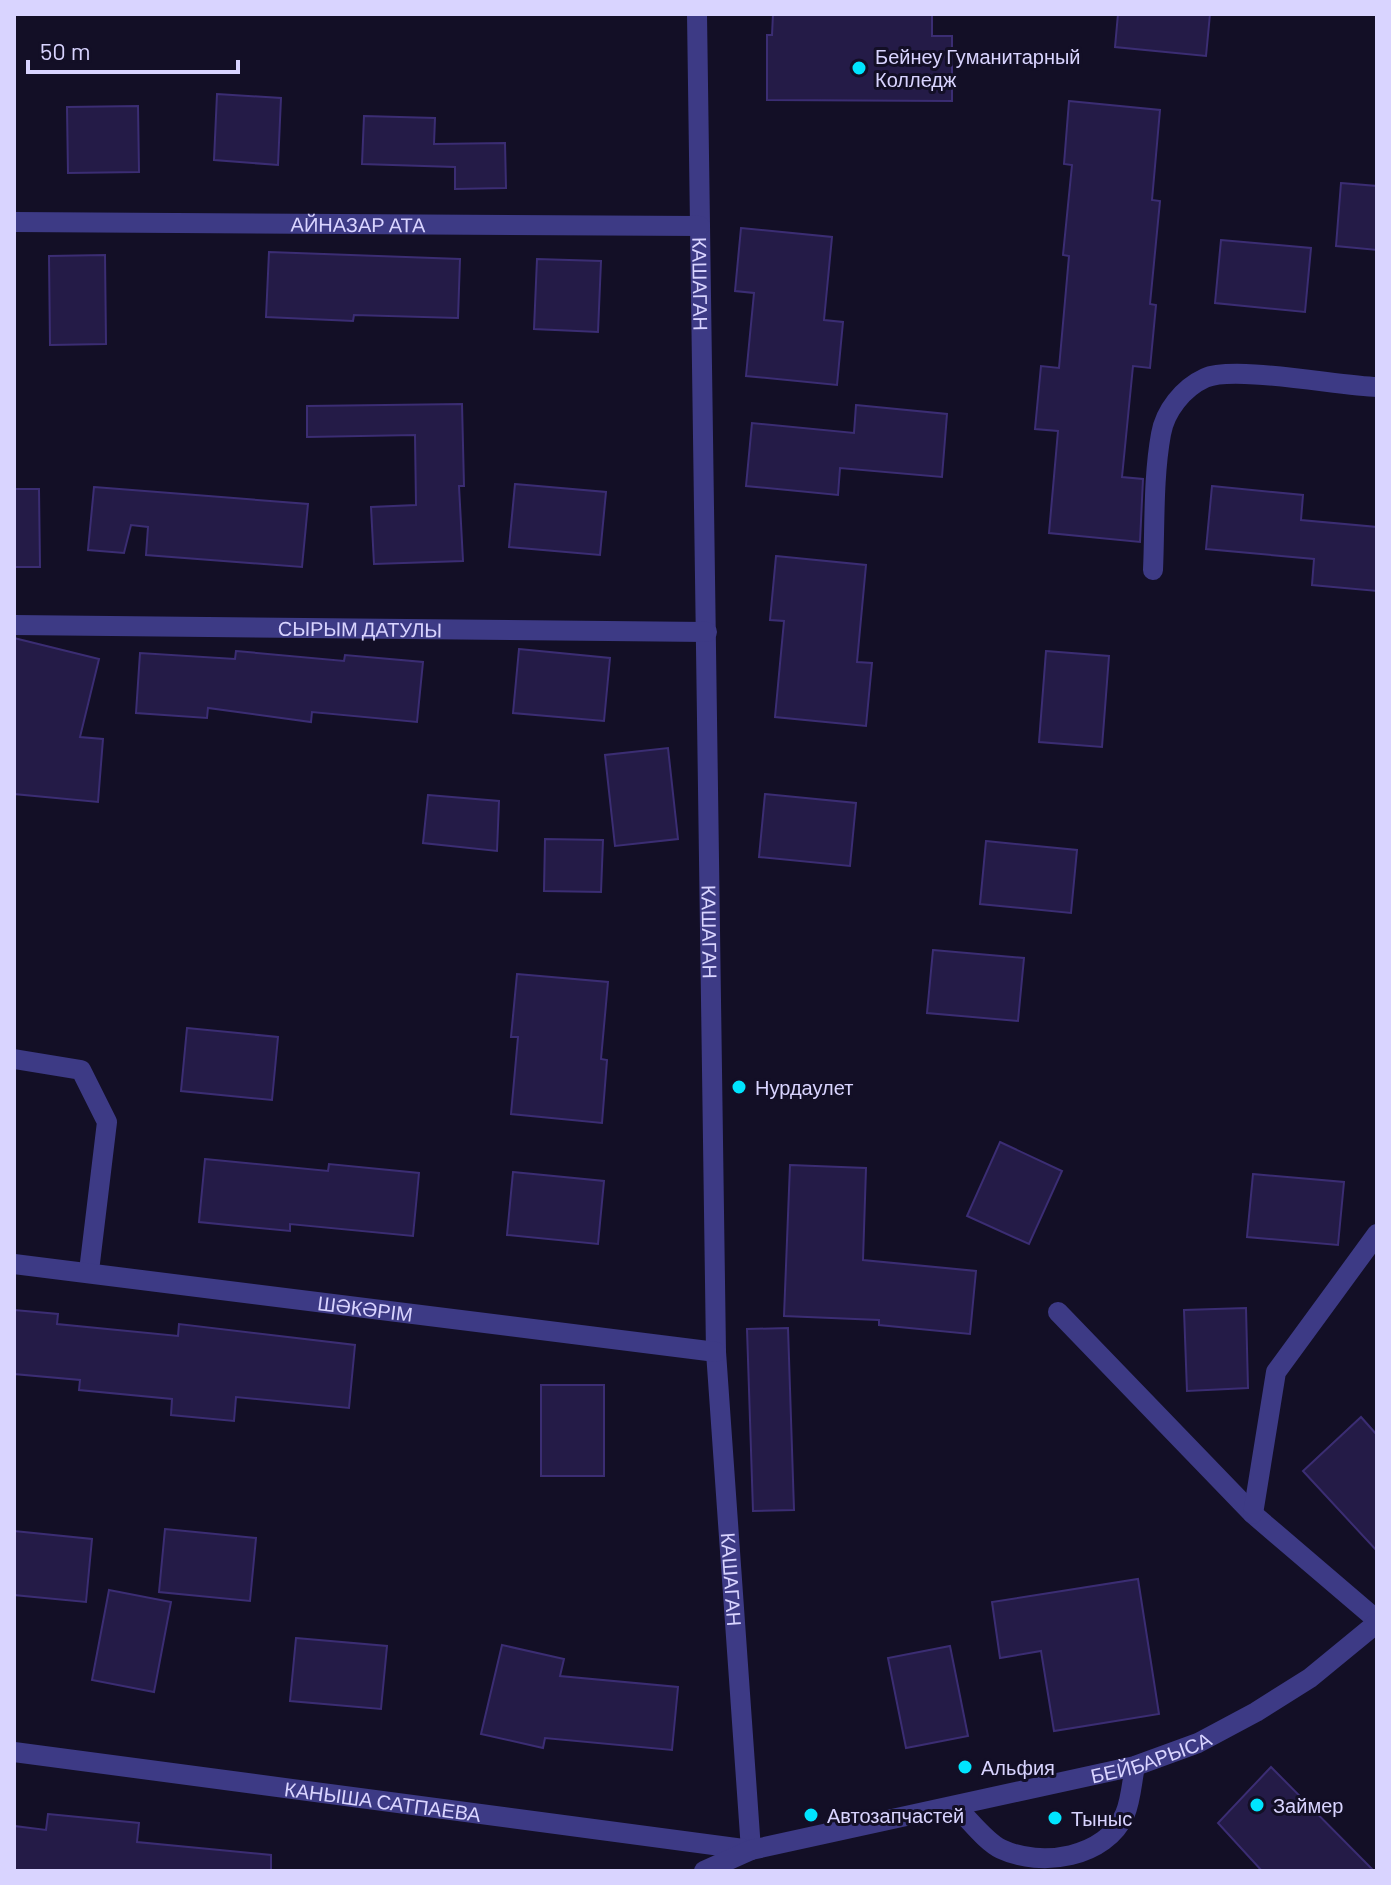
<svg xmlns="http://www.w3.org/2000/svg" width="1391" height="1885" font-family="Barlow,sans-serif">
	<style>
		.building { fill: #241b47; stroke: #3b2d73; stroke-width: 2 }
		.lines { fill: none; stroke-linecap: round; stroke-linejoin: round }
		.minor { stroke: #3d3a85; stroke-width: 20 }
		.poi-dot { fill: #00e5ff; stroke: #130f26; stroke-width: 3 }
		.labels { text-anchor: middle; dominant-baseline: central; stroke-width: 6; stroke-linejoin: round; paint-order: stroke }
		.poi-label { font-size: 20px; fill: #d9d4ff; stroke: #130f26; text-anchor: start }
		.street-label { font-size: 20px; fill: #d9d4ff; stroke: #130f26 }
	</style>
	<rect width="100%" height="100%" fill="#130f26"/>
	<g class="building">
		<path d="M 773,14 L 932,14 L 932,36 L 952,36 L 952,101 L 767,100 L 767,35 L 772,35 Z"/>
		<path d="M 1118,14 L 1210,14 L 1206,56 L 1115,47 Z"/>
		<path d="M 217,94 L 281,98 L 278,165 L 214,160 Z"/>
		<path d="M 1069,101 L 1160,110 L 1152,200 L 1160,201 L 1150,304 L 1156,305 L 1150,368 L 1133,366 L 1122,477 L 1143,479 L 1140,542 L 1049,533 L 1058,431 L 1035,429 L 1041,366 L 1059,368 L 1069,256 L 1063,255 L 1072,165 L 1064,164 Z"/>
		<path d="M 138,106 L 139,172 L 68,173 L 67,107 Z"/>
		<path d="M 364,116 L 435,118 L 434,144 L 505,143 L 506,188 L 455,189 L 455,167 L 362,164 Z"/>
		<path d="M 1341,183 L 1377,186 L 1377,250 L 1336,246 Z"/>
		<path d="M 741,228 L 832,237 L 824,320 L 843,322 L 837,385 L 746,376 L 754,293 L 735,291 Z"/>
		<path d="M 1221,240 L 1311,248 L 1305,312 L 1215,303 Z"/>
		<path d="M 269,252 L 460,259 L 458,318 L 354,315 L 353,321 L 266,317 Z"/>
		<path d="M 105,255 L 106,344 L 50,345 L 49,256 Z"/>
		<path d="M 537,259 L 601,261 L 598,332 L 534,329 Z"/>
		<path d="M 462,404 L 464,486 L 459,486 L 463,561 L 374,564 L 371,507 L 416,505 L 415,435 L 307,437 L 307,406 Z"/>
		<path d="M 856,405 L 947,414 L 942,477 L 840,468 L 838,495 L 746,486 L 752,423 L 854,433 Z"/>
		<path d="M 515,484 L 606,492 L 600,555 L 509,547 Z"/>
		<path d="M 1212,486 L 1303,495 L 1301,520 L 1377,527 L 1377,591 L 1312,585 L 1314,559 L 1206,549 Z"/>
		<path d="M 94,487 L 308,504 L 302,567 L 146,555 L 148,527 L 131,525 L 124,553 L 88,550 Z"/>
		<path d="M 14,489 L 39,489 L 40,567 L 14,567 Z"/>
		<path d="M 776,556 L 866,565 L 857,662 L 872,663 L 866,726 L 775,717 L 784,621 L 770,620 Z"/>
		<path d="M 14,638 L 99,659 L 80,737 L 103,739 L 98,802 L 14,794 Z"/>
		<path d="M 519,649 L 610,658 L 604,721 L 513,713 Z"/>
		<path d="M 236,651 L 344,661 L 345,655 L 423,662 L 417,722 L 312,712 L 311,722 L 208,708 L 207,718 L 136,713 L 140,653 L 235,659 Z"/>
		<path d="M 1046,651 L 1109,656 L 1102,747 L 1039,742 Z"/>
		<path d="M 668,748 L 678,839 L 615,846 L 605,755 Z"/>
		<path d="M 765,794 L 856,803 L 850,866 L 759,857 Z"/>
		<path d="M 428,795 L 499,801 L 497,851 L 423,843 Z"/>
		<path d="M 545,839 L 603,840 L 601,892 L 544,891 Z"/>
		<path d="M 986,841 L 1077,850 L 1071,913 L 980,904 Z"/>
		<path d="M 933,950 L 1024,958 L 1018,1021 L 927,1013 Z"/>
		<path d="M 517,974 L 608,982 L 601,1059 L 607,1060 L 602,1123 L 511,1114 L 518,1037 L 511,1037 Z"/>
		<path d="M 187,1028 L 278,1037 L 272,1100 L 181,1091 Z"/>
		<path d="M 1000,1142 L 1062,1171 L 1029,1244 L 967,1216 Z"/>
		<path d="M 205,1159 L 328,1171 L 329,1164 L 419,1173 L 413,1236 L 290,1224 L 290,1231 L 199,1222 Z"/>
		<path d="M 790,1165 L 866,1168 L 863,1260 L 976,1271 L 970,1334 L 879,1325 L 879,1320 L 784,1316 Z"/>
		<path d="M 513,1172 L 604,1181 L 598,1244 L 507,1235 Z"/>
		<path d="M 1253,1174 L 1344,1182 L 1338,1245 L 1247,1237 Z"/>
		<path d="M 1246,1308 L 1248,1388 L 1187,1391 L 1184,1310 Z"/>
		<path d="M 14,1310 L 58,1314 L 57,1324 L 178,1336 L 179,1324 L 355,1345 L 349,1408 L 236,1397 L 234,1421 L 171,1415 L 172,1399 L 79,1390 L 80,1380 L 14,1374 Z"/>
		<path d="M 788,1328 L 794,1510 L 753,1511 L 747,1329 Z"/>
		<rect x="541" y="1385" width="63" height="91"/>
		<path d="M 1361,1417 L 1377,1435 L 1377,1551 L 1303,1471 Z"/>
		<path d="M 165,1529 L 256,1538 L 250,1601 L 159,1592 Z"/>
		<path d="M 14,1531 L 92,1539 L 86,1602 L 14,1595 Z"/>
		<path d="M 1138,1579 L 1159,1714 L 1054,1731 L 1041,1651 L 1000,1658 L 992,1602 Z"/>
		<path d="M 109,1590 L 171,1602 L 154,1692 L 92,1680 Z"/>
		<path d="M 296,1638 L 387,1646 L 381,1709 L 290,1701 Z"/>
		<path d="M 502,1645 L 564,1659 L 560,1676 L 678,1687 L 672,1750 L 545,1738 L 543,1748 L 481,1734 Z"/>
		<path d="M 950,1646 L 968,1736 L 906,1748 L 888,1658 Z"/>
		<path d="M 1271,1767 L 1374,1871 L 1262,1871 L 1218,1823 Z"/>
		<path d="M 48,1814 L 139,1823 L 137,1842 L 271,1855 L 271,1871 L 14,1871 L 14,1826 L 46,1830 Z"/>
	</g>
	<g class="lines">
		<g class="minor">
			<path id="s1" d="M 697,14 L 716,1352 L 751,1850"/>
			<path id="s2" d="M 14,222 L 700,226"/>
			<path d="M 1153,570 C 1155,526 1153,478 1161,434 C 1165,411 1183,388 1205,378 C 1234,365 1339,386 1377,387"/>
			<path id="s3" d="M 14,625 L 707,632"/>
			<path d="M 14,1059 L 81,1070 L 107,1122 L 89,1271"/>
			<path id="s4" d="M 14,1264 L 716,1352"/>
			<path d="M 1058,1312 L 1253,1514 L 1377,1620"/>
			<path d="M 1253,1514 L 1276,1372 L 1377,1234"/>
			<path id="s5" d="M 14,1752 L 751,1850"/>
			<path d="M 956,1807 C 970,1820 985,1841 1001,1849 C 1041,1868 1106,1858 1125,1814 C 1131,1800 1132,1781 1135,1766"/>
			<path id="s6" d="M 704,1871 L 751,1850 L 1135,1766 L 1198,1743 L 1256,1712 L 1310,1678 L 1377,1623"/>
		</g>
	</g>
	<g class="poi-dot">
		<circle cx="859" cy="68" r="8"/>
		<circle cx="739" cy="1087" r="8"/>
		<circle cx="965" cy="1767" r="8"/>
		<circle cx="1257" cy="1805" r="8"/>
		<circle cx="811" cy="1815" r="8"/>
		<circle cx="1055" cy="1818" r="8"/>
	</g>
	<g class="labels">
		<g class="poi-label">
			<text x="875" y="56">Бейнеу Гуманитарный<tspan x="875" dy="23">Колледж</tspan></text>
			<text x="755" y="1087">Нурдаулет</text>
			<text x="981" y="1767">Альфия</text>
			<text x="1273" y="1805">Займер</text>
			<text x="827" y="1815">Автозапчастей</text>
			<text x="1071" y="1818">Тыныс</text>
		</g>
		<g class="street-label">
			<text stroke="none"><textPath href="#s2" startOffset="344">АЙНАЗАР АТА</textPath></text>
			<text stroke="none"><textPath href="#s1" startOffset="270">КАШАГАН</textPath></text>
			<text stroke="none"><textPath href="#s3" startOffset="346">СЫРЫМ ДАТУЛЫ</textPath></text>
			<text stroke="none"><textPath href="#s1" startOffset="918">КАШАГАН</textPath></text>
			<text stroke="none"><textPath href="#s4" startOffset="354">ШӘКӘРІМ</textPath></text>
			<text stroke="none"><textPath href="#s1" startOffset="1566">КАШАГАН</textPath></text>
			<text stroke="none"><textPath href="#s6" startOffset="462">БЕЙБАРЫСА</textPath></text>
			<text stroke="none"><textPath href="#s5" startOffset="372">КАНЫША САТПАЕВА</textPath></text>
		</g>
	</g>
	<rect width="1391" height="1885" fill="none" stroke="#d9d4ff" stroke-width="32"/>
	<path d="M28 60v12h210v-12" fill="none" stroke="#d9d4ff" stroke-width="4"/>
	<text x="40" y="60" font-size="24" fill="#d9d4ff" stroke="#130f26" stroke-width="6" paint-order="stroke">50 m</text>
</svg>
